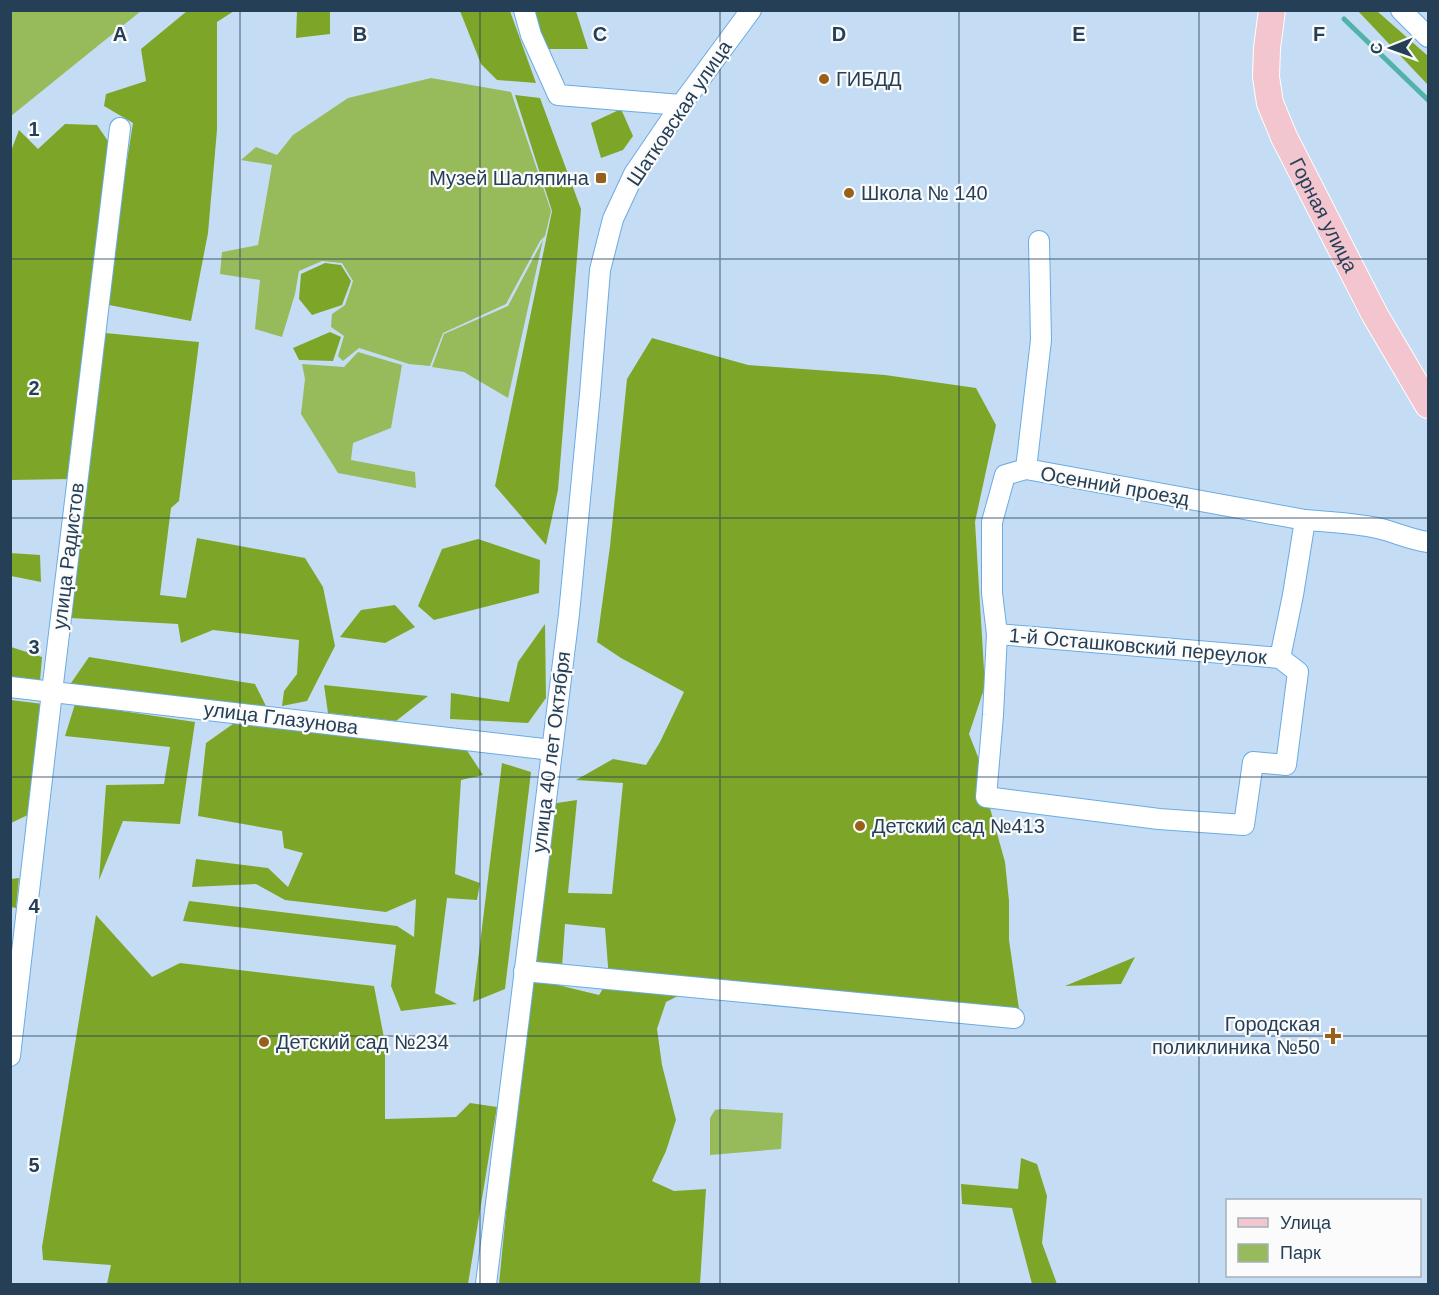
<svg xmlns="http://www.w3.org/2000/svg" width="1439" height="1295" font-family="Helvetica,sans-serif">
	<style>
		.green { fill: #97bb5b }
		.forest { fill: #7da628 }
		.lines { fill: none; stroke-linecap: round; stroke-linejoin: round }
		.stream { stroke: #50b2a8; stroke-width: 5 }
		.minor-casing { stroke: #6babe2; stroke-width: 22 }
		.major-casing { stroke: #fff; stroke-width: 28 }
		.minor { stroke: #fff; stroke-width: 20 }
		.major { stroke: #f3c5ce; stroke-width: 26 }
		.grid { fill: none; stroke: #253f57; stroke-width: 1.5; stroke-opacity: 0.55 }
		.poi-dot { fill: #98601b; stroke: #fbfbfb; stroke-width: 2 }
		.labels { text-anchor: middle; dominant-baseline: central; stroke-width: 4.5; stroke-linejoin: round; paint-order: stroke }
		.poi-label { font-size: 20px; fill: #253f57; stroke: #fbfbfb; text-anchor: start }
		.street-label { font-size: 20px; fill: #253f57; stroke: #fbfbfb }
		.grid-label { font-size: 20px; text-anchor: middle; font-weight: bold; fill: #253f57; stroke: #fbfbfb; stroke-width: 4.5; stroke-linejoin: round; paint-order: stroke }
	</style>
	<rect width="100%" height="100%" fill="#c4ddf5"/>
	<g class="green">
		<path d="M 11,10 L 141,10 L 141,11 L 11,116 Z"/>
		<path d="M 431,78 L 511,92 L 551,211 L 545,236 L 540,241 L 506,304 L 443,333 L 430,366 L 409,364 L 359,348 L 343,361 L 338,356 L 344,336 L 331,327 L 332,314 L 345,305 L 353,281 L 342,263 L 322,261 L 299,271 L 295,294 L 282,337 L 255,329 L 260,280 L 220,274 L 222,252 L 258,245 L 272,165 L 241,160 L 256,147 L 277,155 L 293,135 L 348,98 Z"/>
		<path d="M 543,240 L 508,398 L 464,372 L 432,367 L 444,334 L 508,306 Z"/>
		<path d="M 358,352 L 402,365 L 391,428 L 353,443 L 351,460 L 415,472 L 416,488 L 338,473 L 301,414 L 305,379 L 302,364 L 344,367 Z"/>
		<path d="M 721,1109 L 783,1113 L 781,1149 L 710,1155 L 710,1118 L 715,1110 Z"/>
	</g>
	<g class="forest">
		<path d="M 187,11 L 234,11 L 217,22 L 217,130 L 208,233 L 191,321 L 104,304 L 133,123 L 104,106 L 106,94 L 146,81 L 141,49 Z"/>
		<path d="M 297,11 L 330,11 L 330,34 L 296,38 Z"/>
		<path d="M 460,11 L 510,11 L 536,83 L 497,80 L 481,64 Z"/>
		<path d="M 533,11 L 576,11 L 588,49 L 547,49 Z"/>
		<path d="M 1358,11 L 1377,11 L 1428,56 L 1428,85 Z"/>
		<path d="M 515,95 L 540,98 L 581,209 L 558,490 L 546,545 L 495,486 L 552,211 Z"/>
		<path d="M 621,109 L 633,136 L 623,150 L 601,158 L 591,123 Z"/>
		<path d="M 65,124 L 97,125 L 110,144 L 71,479 L 11,480 L 11,151 L 19,130 L 38,149 Z"/>
		<path d="M 325,263 L 341,265 L 351,281 L 342,305 L 312,315 L 299,299 L 301,274 Z"/>
		<path d="M 330,332 L 341,337 L 333,361 L 299,360 L 293,348 Z"/>
		<path d="M 105,333 L 199,342 L 179,501 L 171,508 L 160,595 L 186,598 L 197,538 L 305,558 L 323,587 L 335,646 L 307,701 L 282,706 L 284,691 L 297,674 L 299,640 L 213,630 L 181,643 L 178,624 L 70,618 Z"/>
		<path d="M 652,338 L 748,365 L 885,375 L 976,388 L 996,425 L 975,522 L 985,686 L 969,734 L 980,762 L 983,783 L 1005,862 L 1009,901 L 1009,940 L 1019,1009 L 1007,1022 L 684,993 L 666,1002 L 657,1029 L 662,1065 L 676,1120 L 666,1151 L 652,1181 L 674,1191 L 706,1189 L 700,1284 L 499,1284 L 529,978 L 599,995 L 609,979 L 605,928 L 565,924 L 562,967 L 531,966 L 550,804 L 577,800 L 568,893 L 612,894 L 623,783 L 576,780 L 613,759 L 646,765 L 660,742 L 684,692 L 621,658 L 597,642 L 610,546 L 627,379 Z"/>
		<path d="M 478,539 L 540,560 L 539,593 L 434,620 L 418,606 L 442,549 Z"/>
		<path d="M 10,553 L 40,555 L 41,582 L 11,576 Z"/>
		<path d="M 395,605 L 415,627 L 385,643 L 340,637 L 361,610 Z"/>
		<path d="M 545,624 L 546,698 L 528,723 L 450,719 L 451,693 L 509,702 L 518,662 Z"/>
		<path d="M 11,647 L 42,657 L 40,681 L 11,677 Z"/>
		<path d="M 89,657 L 255,684 L 267,708 L 69,686 Z"/>
		<path d="M 324,685 L 428,696 L 396,721 L 328,713 Z"/>
		<path d="M 11,700 L 43,704 L 32,813 L 11,823 Z"/>
		<path d="M 75,704 L 195,722 L 180,824 L 123,821 L 99,880 L 106,785 L 164,784 L 170,747 L 65,736 Z"/>
		<path d="M 240,719 L 466,749 L 483,775 L 461,780 L 455,874 L 480,883 L 477,900 L 447,898 L 435,993 L 457,1004 L 401,1011 L 391,986 L 396,945 L 183,921 L 189,901 L 397,926 L 414,937 L 416,899 L 386,912 L 285,900 L 256,884 L 192,887 L 196,859 L 268,868 L 288,887 L 303,853 L 284,848 L 282,831 L 198,816 L 206,743 Z"/>
		<path d="M 502,763 L 531,772 L 505,989 L 473,1002 Z"/>
		<path d="M 19,878 L 16,908 L 11,907 L 11,879 Z"/>
		<path d="M 96,915 L 152,977 L 180,963 L 374,986 L 385,1043 L 385,1119 L 456,1117 L 470,1103 L 497,1107 L 468,1284 L 107,1284 L 111,1265 L 43,1260 L 42,1247 Z"/>
		<path d="M 1135,957 L 1121,984 L 1065,986 Z"/>
		<path d="M 1021,1158 L 1037,1164 L 1047,1196 L 1042,1243 L 1057,1284 L 1032,1284 L 1012,1208 L 962,1204 L 961,1184 L 1018,1189 Z"/>
	</g>
	<g class="lines">
		<path class="stream" d="M 1344,19 L 1428,100"/>
		<defs>
			<g id="minor">
				<path d="M 524,10 L 531,35 L 558,95 L 681,105"/>
				<path d="M 1401,10 L 1428,37"/>
				<path d="M 1039,241 L 1041,340 L 1026,469 L 1305,520 C 1329,522 1354,523 1377,528 C 1395,532 1411,540 1428,542"/>
				<path d="M 1026,469 L 1005,475 L 992,522 L 992,593 L 997,634 L 993,715 L 986,797 L 1159,819 L 1244,825 L 1253,762 L 1286,765 L 1298,672 L 1280,658"/>
				<path d="M 997,634 L 1280,658"/>
				<path d="M 1280,658 L 1293,595 L 1305,520"/>
				<path d="M 10,687 L 552,750"/>
				<path d="M 524,971 L 1014,1018"/>
				<path d="M 10,1056 L 52,692 L 120,128"/>
				<path d="M 486,1284 L 569,614 L 590,394 L 600,270 L 613,219 L 634,174 L 681,105 L 751,10"/>
			</g>
			<g id="major">
				<path id="s1" d="M 1272,10 L 1267,48 L 1266,77 L 1270,103 L 1284,137 L 1375,315 L 1428,405"/>
			</g>
		</defs>
		<use href="#minor" class="minor-casing"/>
		<use href="#major" class="major-casing"/>
		<use href="#minor" class="minor"/>
		<use href="#major" class="major"/>
	</g>
	<path class="grid" d="M 240,10 L 240,1284M 480,10 L 480,1284M 720,10 L 720,1284M 959,10 L 959,1284M 1199,10 L 1199,1284M 10,259 L 1428,259M 10,518 L 1428,518M 10,777 L 1428,777M 10,1036 L 1428,1036"/>
	<g class="poi-dot">
		<circle cx="824" cy="79" r="6"/>
		<rect x="595" y="172" width="12" height="12" rx="3"/>
		<circle cx="849" cy="193" r="6"/>
		<circle cx="860" cy="826" r="6"/>
		<path d="M1330 1027h6v6h6v6h-6v6h-6v-6h-6v-6h6z"/>
		<circle cx="264" cy="1042" r="6"/>
	</g>
	<g class="labels">
		<g class="poi-label">
			<text x="836" y="79">ГИБДД</text>
			<text x="589" y="178" text-anchor="end">Музей Шаляпина</text>
			<text x="861" y="193">Школа № 140</text>
			<text x="872" y="826">Детский сад №413</text>
			<text x="1320" y="1024" text-anchor="end">Городская<tspan x="1320" dy="23">поликлиника №50</tspan></text>
			<text x="276" y="1042">Детский сад №234</text>
		</g>
		<g class="street-label">
			<text transform="translate(679 113) rotate(-56)">Шатковская улица</text>
			<text stroke="none"><textPath href="#s1" startOffset="218">Горная улица</textPath></text>
			<text transform="translate(1115 486) rotate(10)">Осенний проезд</text>
			<text transform="translate(68 556) rotate(-83)">улица Радистов</text>
			<text transform="translate(1138 646) rotate(5)">1-й Осташковский переулок</text>
			<text transform="translate(281 718) rotate(7)">улица Глазунова</text>
			<text transform="translate(551 752) rotate(-83)">улица 40 лет Октября</text>
		</g>
	</g>
	<g class="grid-label">
		<text x="120" y="41">A</text>
		<text x="360" y="41">B</text>
		<text x="600" y="41">C</text>
		<text x="839" y="41">D</text>
		<text x="1079" y="41">E</text>
		<text x="1319" y="41">F</text>
		<text x="34" y="136">1</text>
		<text x="34" y="395">2</text>
		<text x="34" y="654">3</text>
		<text x="34" y="913">4</text>
		<text x="34" y="1172">5</text>
	</g>
	<rect width="1439" height="1295" fill="none" stroke="#253f57" stroke-width="24"/>
	<rect x="1226" y="1199" width="195" height="78" fill="#fbfbfb" stroke="#a5b0b9" stroke-width="1.5"/>
	<rect x="1238" y="1218" width="30" height="9" fill="#f3c5ce" stroke="#a5b0b9" stroke-width="1.5"/>
	<text x="1280" y="1229" font-size="18" fill="#253f57">Улица</text>
	<rect x="1238" y="1244" width="30" height="18" fill="#97bb5b" stroke="#a5b0b9" stroke-width="1.5"/>
	<text x="1280" y="1259" font-size="18" fill="#253f57">Парк</text>
	<g transform="translate(1391 48) rotate(269)" stroke="#fbfbfb" stroke-width="4.5" paint-order="stroke">
	<path d="M0-4.5L10 22L0 15L-10 22Z" fill="#253f57"/>
	<text y="-9" font-size="16" font-weight="bold" text-anchor="middle" fill="#253f57">С</text>
	</g>
</svg>
